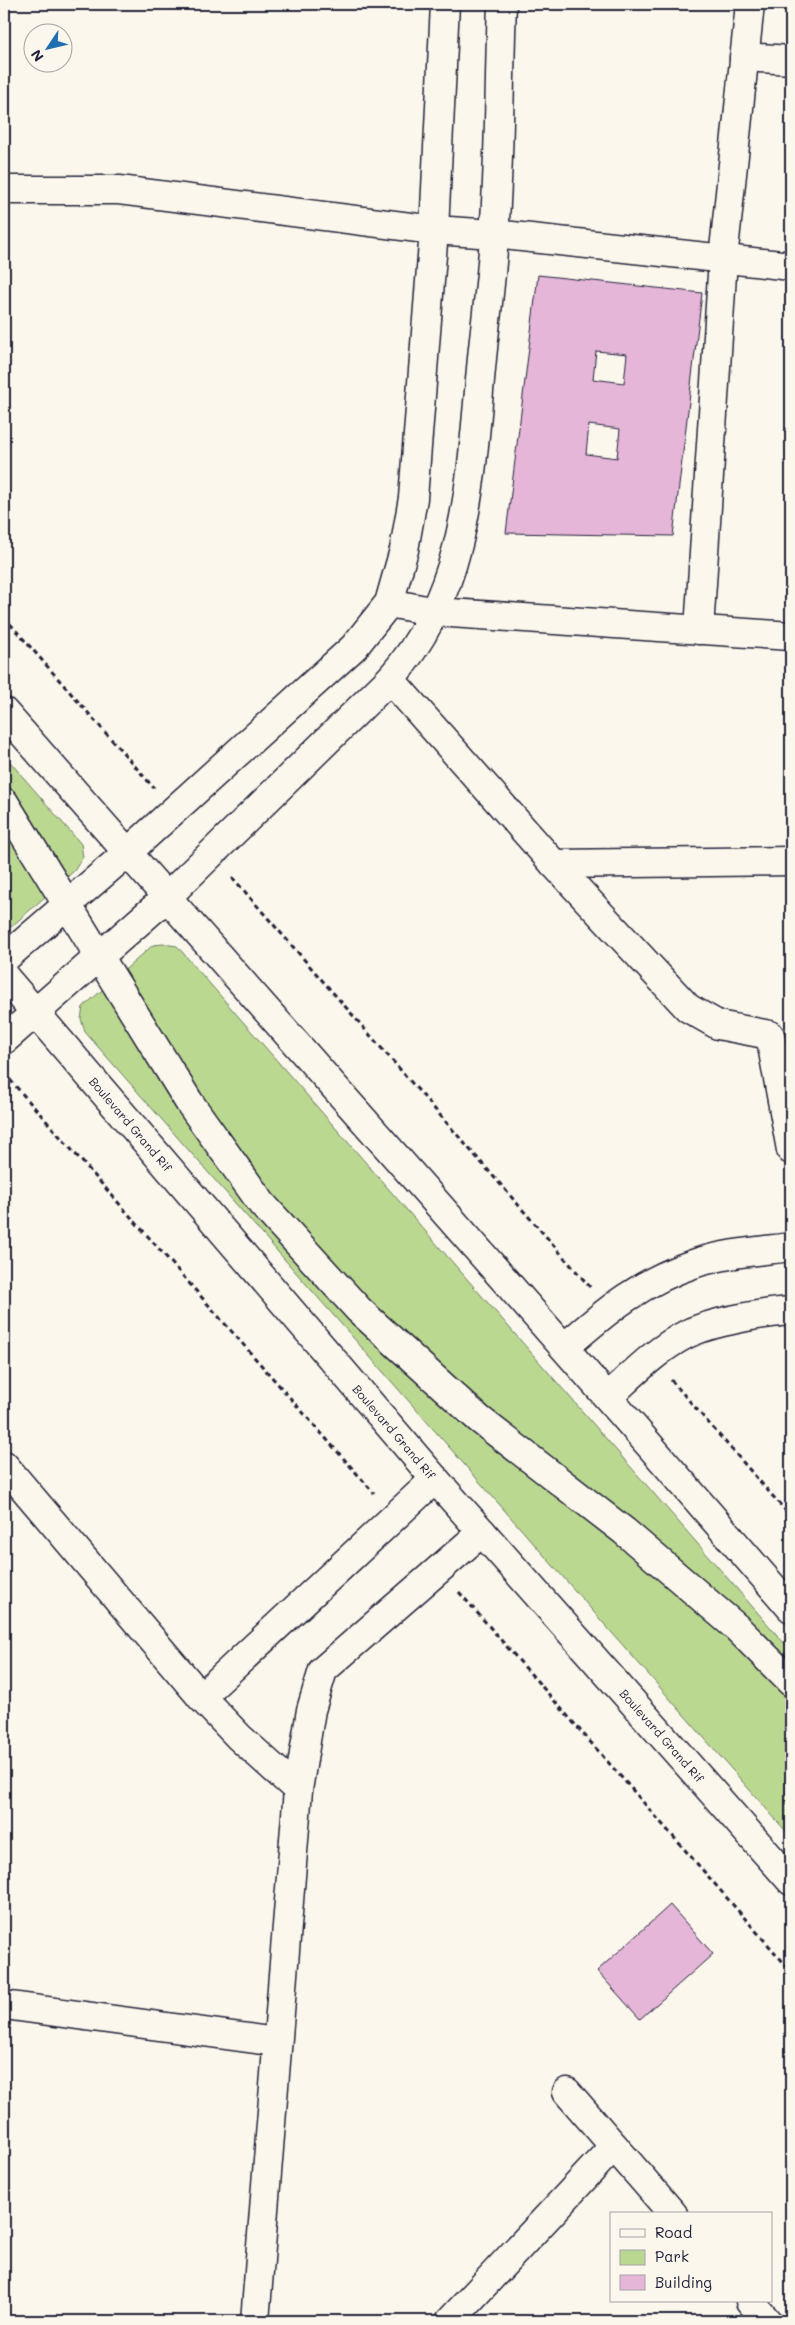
<svg xmlns="http://www.w3.org/2000/svg" width="795" height="2325" font-family="Mali,sans-serif">
	<style>
		.green { fill: #bbd890; stroke: #6e7d66 }
		.building { fill: #e5b6d8; stroke: #22223b; fill-rule: evenodd }
		.lines { fill: none; stroke-linecap: round; stroke-linejoin: round }
		.street-casing { stroke: #22223b; stroke-width: 31 }
		.secondary-casing { stroke: #22223b; stroke-width: 31 }
		.path { stroke: #22223b; stroke-width: 3; stroke-dasharray: 5 4; stroke-linecap: butt }
		.street { stroke: #fbf7ec; stroke-width: 28 }
		.secondary { stroke: #fbf7ec; stroke-width: 28 }
		.labels { text-anchor: middle; dominant-baseline: central; stroke-width: 4.5; stroke-linejoin: round; paint-order: stroke }
		.street-label { font-size: 12px; fill: #22223b; stroke: #fbf7ec }
	</style>
	<rect width="100%" height="100%" fill="#fbf7ec"/>
	<filter id="ink" filterUnits="userSpaceOnUse"><feTurbulence type="fractalNoise" baseFrequency=".02" numOctaves="2"/><feDisplacementMap in="SourceGraphic" scale="10" xChannelSelector="R" yChannelSelector="G"/><feConvolveMatrix kernelMatrix="1 2 1 2 8 2 1 2 1" color-interpolation-filters="sRGB"/></filter>
	<g filter="url(#ink)">
		<g class="green">
			<path d="M 4,755 L 81,844 L 83,857 L 74,871 L 11,927 L 4,928 Z"/>
			<path d="M 163,944 L 177,946 L 791,1651 L 791,1837 L 85,1032 L 81,1019 L 83,1007 L 153,945 Z"/>
		</g>
		<g class="building">
			<path d="M 538,275 L 702,293 L 673,536 L 506,533 ZM 596,351 L 627,354 L 624,383 L 593,379 ZM 589,425 L 620,429 L 617,458 L 586,454 Z"/>
			<path d="M 670,1905 L 713,1954 L 640,2019 L 597,1971 Z"/>
		</g>
		<g class="lines">
			<defs>
				<g id="street">
					<path d="M 744,57 L 791,60"/>
					<path d="M 4,190 L 119,190 L 434,230 L 494,234 L 791,266"/>
					<path d="M 389,603 L 436,612 L 791,636"/>
					<path d="M 699,630 L 723,259 L 750,4"/>
					<path d="M 390,679 L 554,864 L 688,1008 L 718,1025 L 770,1035 L 791,1150"/>
					<path d="M 4,802 L 189,1102 L 262,1204 L 359,1310 L 479,1419 L 624,1531 L 736,1627 L 791,1682"/>
					<path d="M 554,864 L 791,861"/>
					<path d="M 565,1347 C 607,1310 642,1281 696,1263 C 726,1253 760,1251 791,1247"/>
					<path d="M 609,1396 C 633,1374 657,1349 687,1334 C 711,1322 763,1313 791,1311"/>
					<path d="M 4,1465 L 201,1697 L 239,1737 L 298,1790"/>
					<path d="M 201,1697 L 435,1479"/>
					<path d="M 4,2005 L 277,2042"/>
					<path d="M 567,2092 L 673,2214"/>
					<path d="M 750,2301 L 767,2321"/>
					<path d="M 255,2321 L 298,1790 L 311,1710 L 323,1670 L 482,1532"/>
					<path d="M 450,2321 L 614,2146"/>
				</g>
				<g id="secondary">
					<path d="M 4,712 C 266,1011 531,1307 791,1608"/>
					<path d="M 4,959 L 127,853 L 354,647 L 389,603 L 404,550 L 413,498 L 434,230 L 445,4"/>
					<path id="s1" d="M 4,976 L 435,1479 L 791,1881"/>
					<path d="M 4,1040 L 166,898 L 390,679 C 470,589 471,472 482,358 C 486,317 492,276 494,234 C 500,158 499,80 502,4"/>
				</g>
			</defs>
			<use href="#street" class="street-casing"/>
			<use href="#secondary" class="secondary-casing"/>
			<g class="path">
				<path d="M 4,617 L 154,788"/>
				<path d="M 232,877 L 590,1287"/>
				<path d="M 4,1073 L 374,1493"/>
				<path d="M 671,1380 L 791,1517"/>
				<path d="M 459,1592 L 791,1971"/>
			</g>
			<use href="#street" class="street"/>
			<use href="#secondary" class="secondary"/>
		</g>
	</g>
	<g class="labels">
		<g class="street-label">
			<text stroke="none"><textPath href="#s1" startOffset="195">Boulevard Grand Rif</textPath></text>
			<text stroke="none"><textPath href="#s1" startOffset="600">Boulevard Grand Rif</textPath></text>
			<text stroke="none"><textPath href="#s1" startOffset="1005">Boulevard Grand Rif</textPath></text>
		</g>
	</g>
	<rect width="795" height="2325" fill="none" stroke="#fbf7ec" stroke-width="20"/>
	<rect x="10" y="10" width="775" height="2305" fill="none" stroke="#22223b" stroke-width="2" filter="url(#ink)"/>
	<rect x="610" y="2212" width="162" height="90" fill="#fbf7ec" stroke="#a4a2a5"/>
	<rect x="620" y="2229" width="25" height="8" fill="#fbf7ec" stroke="#a4a2a5"/>
	<text x="655" y="2238" font-size="15" fill="#22223b">Road</text>
	<rect x="620" y="2250" width="25" height="15" fill="#bbd890" stroke="#a4a2a5"/>
	<text x="655" y="2262" font-size="15" fill="#22223b">Park</text>
	<rect x="620" y="2275" width="25" height="15" fill="#e5b6d8" stroke="#a4a2a5"/>
	<text x="655" y="2288" font-size="15" fill="#22223b">Building</text>
	<g transform="translate(48 48) rotate(235)"><circle r="24" fill="#fbf7ec" stroke="#a4a2a5"/>
	<path d="M0-4L9 19L0 12L-9 19Z" fill="#1f6fb2"/>
	<text y="-8" font-size="14" font-weight="bold" text-anchor="middle" fill="#22223b">N</text>
	</g>
</svg>
